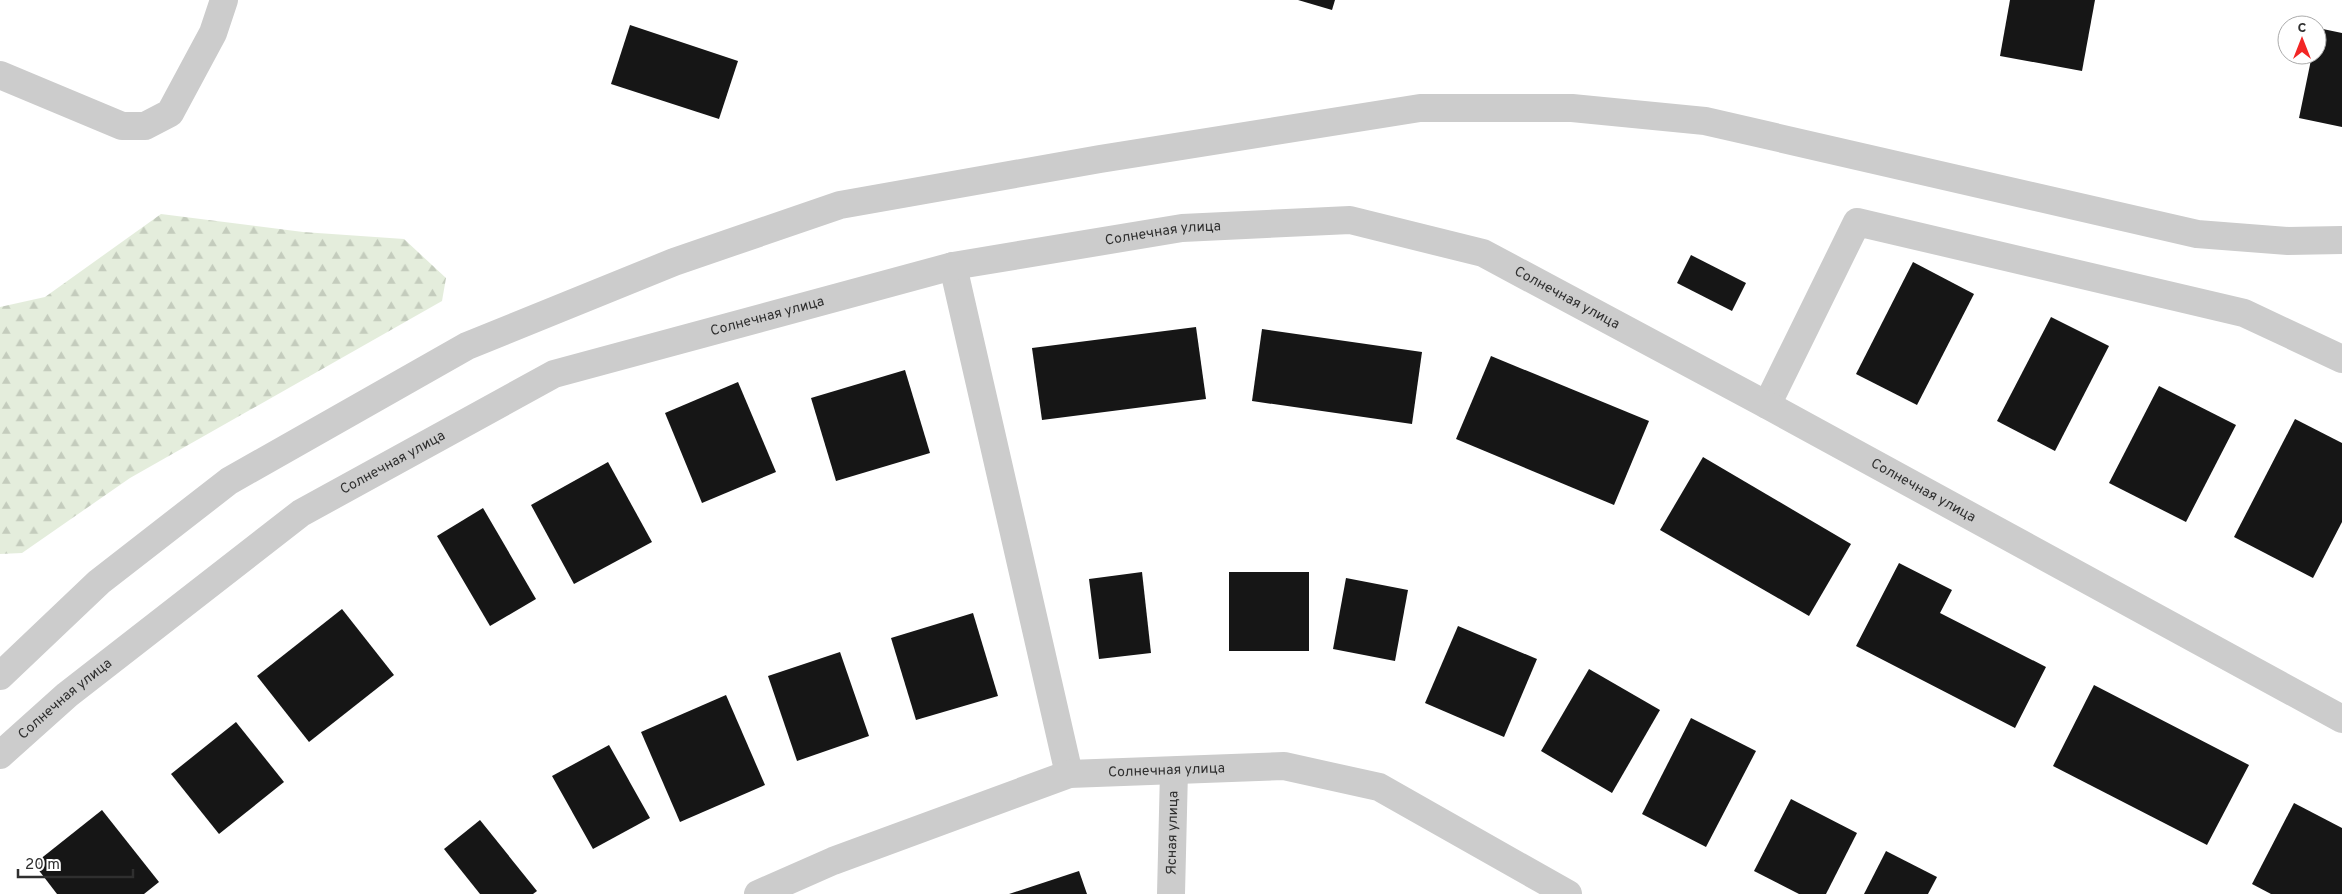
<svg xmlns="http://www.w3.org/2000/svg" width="2342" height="894" font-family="Overpass,sans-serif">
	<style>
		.forest { fill: url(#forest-firs) }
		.building { fill: #161616 }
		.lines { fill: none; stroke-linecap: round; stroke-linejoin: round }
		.minor { stroke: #ccc; stroke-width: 28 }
		.labels { text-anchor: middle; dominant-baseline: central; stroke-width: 5; stroke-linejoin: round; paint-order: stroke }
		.street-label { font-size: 14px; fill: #2f2f2f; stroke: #fff }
	</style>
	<defs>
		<pattern id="forest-firs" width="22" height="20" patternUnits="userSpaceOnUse" patternTransform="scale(1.25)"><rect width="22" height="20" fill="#e4eddc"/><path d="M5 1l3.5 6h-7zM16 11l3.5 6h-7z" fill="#c4ccbd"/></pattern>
	</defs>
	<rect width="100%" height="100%" fill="#fff"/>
	<path class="forest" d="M 161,214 L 303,232 L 404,239 L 446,278 L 442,301 L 130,478 L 22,553 L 0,554 L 0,307 L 45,297 Z"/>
	<g class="building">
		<path d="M 1298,0 L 1335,0 L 1332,10 Z"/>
		<path d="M 2010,0 L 2095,0 L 2082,71 L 2000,56 Z"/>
		<path d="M 630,25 L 738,61 L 719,119 L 611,84 Z"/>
		<path d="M 2318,28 L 2342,33 L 2342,127 L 2299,118 L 2312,55 L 2317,55 Z"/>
		<path d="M 1691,255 L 1746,283 L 1732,311 L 1677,283 Z"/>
		<path d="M 1913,262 L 1974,294 L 1917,405 L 1856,374 Z"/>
		<path d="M 2051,317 L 2109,346 L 2055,451 L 1997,421 Z"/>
		<path d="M 1196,327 L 1206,399 L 1042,420 L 1032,348 Z"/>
		<path d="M 1262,329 L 1422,352 L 1412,424 L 1252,401 Z"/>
		<path d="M 1491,356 L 1649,421 L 1614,505 L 1456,439 Z"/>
		<path d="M 905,370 L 930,453 L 836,481 L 811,398 Z"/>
		<path d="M 738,382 L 776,472 L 702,503 L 665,413 Z"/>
		<path d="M 2159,386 L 2236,425 L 2186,522 L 2109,483 Z"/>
		<path d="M 2295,419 L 2342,443 L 2342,522 L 2313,578 L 2234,537 Z"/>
		<path d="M 1703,457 L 1851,544 L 1809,616 L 1660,530 Z"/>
		<path d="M 608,462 L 652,542 L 574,584 L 531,505 Z"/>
		<path d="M 483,508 L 536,599 L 490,626 L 437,536 Z"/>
		<path d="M 1899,563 L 1952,590 L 1940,613 L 2046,667 L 2015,728 L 1856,646 Z"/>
		<path d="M 1142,572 L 1151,653 L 1099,659 L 1089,579 Z"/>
		<rect x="1229" y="572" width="80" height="79"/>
		<path d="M 1346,578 L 1408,590 L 1395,661 L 1333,649 Z"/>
		<path d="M 342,609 L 394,675 L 309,742 L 257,676 Z"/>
		<path d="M 973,613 L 998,696 L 916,720 L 891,638 Z"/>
		<path d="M 1458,626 L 1537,659 L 1504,737 L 1425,703 Z"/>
		<path d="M 840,652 L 869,736 L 797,761 L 768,676 Z"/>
		<path d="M 1589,669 L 1660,710 L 1612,793 L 1541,751 Z"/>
		<path d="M 2094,685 L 2249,765 L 2207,845 L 2053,766 Z"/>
		<path d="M 726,695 L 765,785 L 680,822 L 641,732 Z"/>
		<path d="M 1691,718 L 1756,751 L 1706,847 L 1642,814 Z"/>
		<path d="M 236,722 L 284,782 L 219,834 L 171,774 Z"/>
		<path d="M 609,745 L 650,818 L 593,849 L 552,776 Z"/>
		<path d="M 1791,799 L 1857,833 L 1826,894 L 1799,894 L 1754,871 Z"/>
		<path d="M 2294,803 L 2342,828 L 2342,894 L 2271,894 L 2252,884 Z"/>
		<path d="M 102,810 L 159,882 L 144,894 L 57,894 L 34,864 Z"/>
		<path d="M 480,820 L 537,891 L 533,894 L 480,894 L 444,849 Z"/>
		<path d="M 1886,851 L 1937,877 L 1928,894 L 1864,894 Z"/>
		<path d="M 1079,871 L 1087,894 L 1009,894 Z"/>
	</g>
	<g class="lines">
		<g class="minor">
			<path d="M 0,75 L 122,126 L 145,126 L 170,113 L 213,33 L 224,0"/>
			<path d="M 953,266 L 1069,774"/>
			<path d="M 1767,405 L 1857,222 L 2244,313 L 2342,359"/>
			<path d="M 0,676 L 99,582 L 229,481 L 467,346 L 674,262 L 840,205 L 1100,159 L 1420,108 L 1572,108 L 1705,121 L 2197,234 L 2288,241 L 2342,240"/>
			<path id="s1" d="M 0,755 L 67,695 L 301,513 L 554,374 L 953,266 L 1182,228 L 1350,220 L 1483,253 L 1767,405 L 2342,719"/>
			<path id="s2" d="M 758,894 L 833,861 L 1069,774 L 1284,766 L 1379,787 L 1568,894"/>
			<path id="s3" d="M 1171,894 L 1174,771"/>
		</g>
	</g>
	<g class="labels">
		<g class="street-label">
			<text stroke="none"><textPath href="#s1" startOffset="1301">Солнечная улица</textPath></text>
			<text stroke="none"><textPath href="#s1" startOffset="1721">Солнечная улица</textPath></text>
			<text stroke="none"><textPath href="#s1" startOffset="896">Солнечная улица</textPath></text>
			<text stroke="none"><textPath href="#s1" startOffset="491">Солнечная улица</textPath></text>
			<text stroke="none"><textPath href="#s1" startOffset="2126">Солнечная улица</textPath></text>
			<text stroke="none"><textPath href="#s1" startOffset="86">Солнечная улица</textPath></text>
			<text stroke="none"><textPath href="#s2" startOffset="431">Солнечная улица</textPath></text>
			<text stroke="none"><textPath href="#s3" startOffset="61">Ясная улица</textPath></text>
		</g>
	</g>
	<g transform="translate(2302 40)"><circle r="24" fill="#ffffff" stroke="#acacac"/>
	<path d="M0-4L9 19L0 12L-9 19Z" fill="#f22625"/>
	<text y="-8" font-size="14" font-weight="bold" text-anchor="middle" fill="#2f2f2f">С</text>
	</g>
	<path d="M18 869v8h115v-8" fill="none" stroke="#2f2f2f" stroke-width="2.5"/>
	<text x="25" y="869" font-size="15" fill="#2f2f2f" stroke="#ffffff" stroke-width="4" paint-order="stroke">20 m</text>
</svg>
